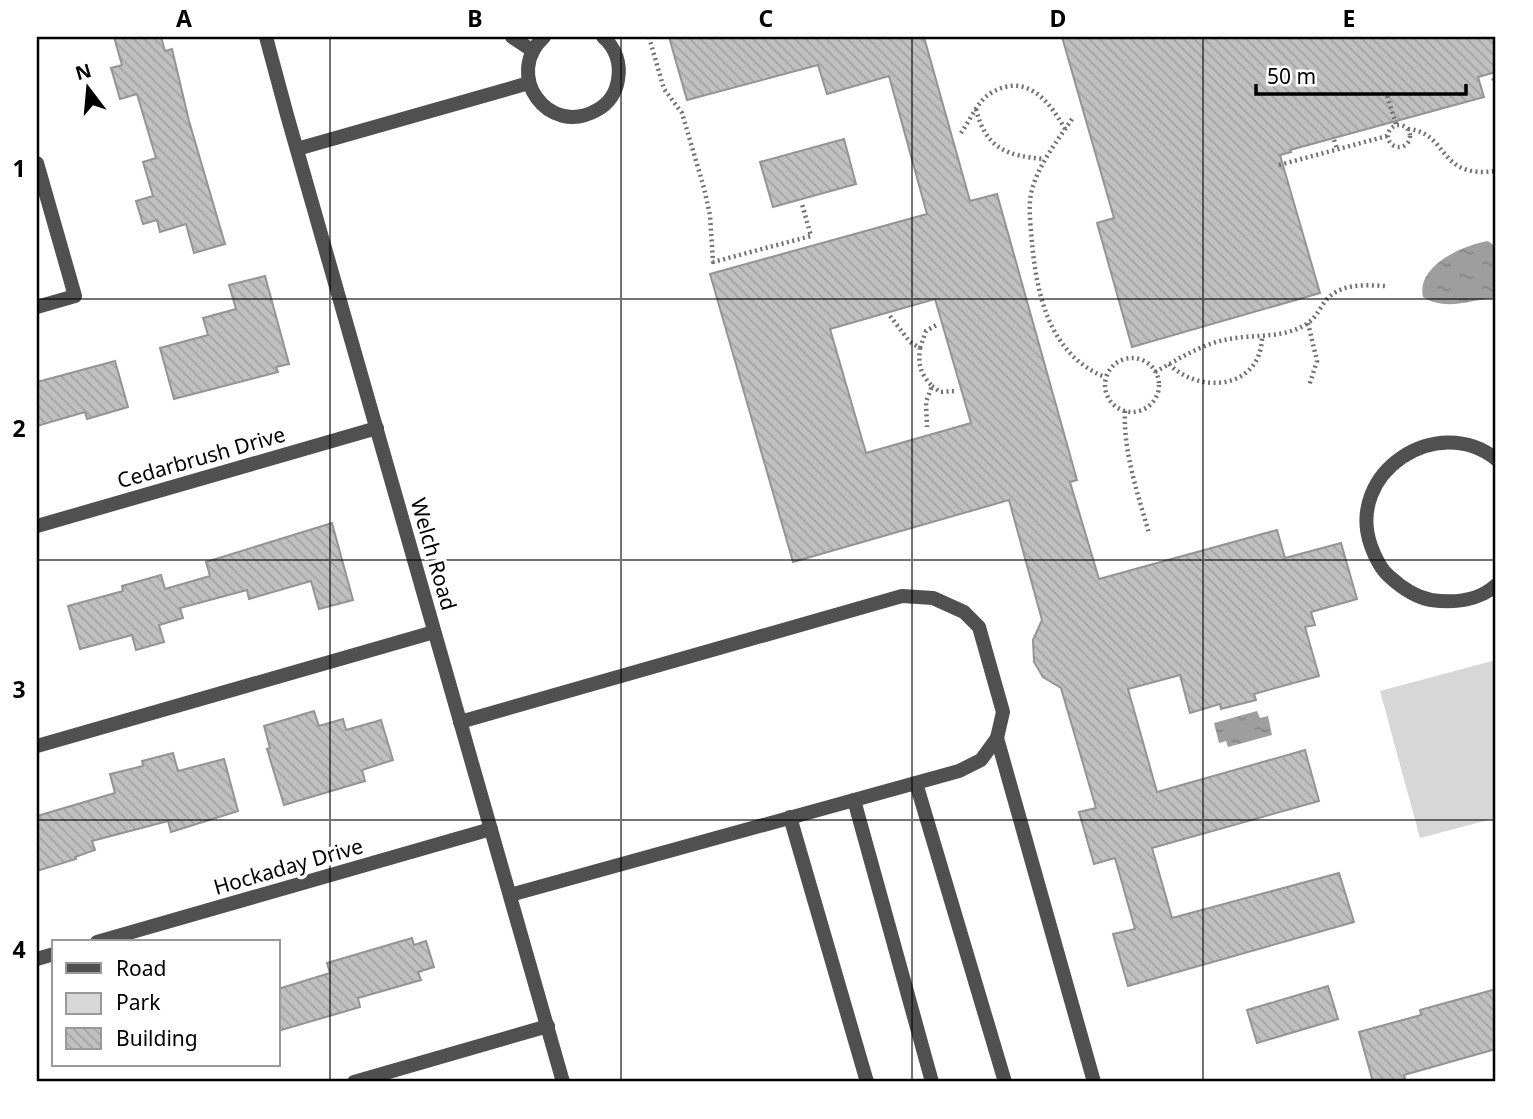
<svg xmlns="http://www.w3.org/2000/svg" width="1533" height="1119" font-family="'Noto Sans',sans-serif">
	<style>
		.park { fill: #d7d7d7 }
		.water { fill: url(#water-ripples) }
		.building { fill: url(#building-back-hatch); stroke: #949494; stroke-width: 2; fill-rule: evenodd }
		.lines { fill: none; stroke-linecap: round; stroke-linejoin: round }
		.path { stroke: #727272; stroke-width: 4.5; stroke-dasharray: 2 3.5; stroke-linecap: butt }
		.service { stroke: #505050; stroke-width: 14 }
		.minor { stroke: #505050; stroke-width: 14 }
		.tertiary { stroke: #505050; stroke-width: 14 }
		.grid { fill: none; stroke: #000; stroke-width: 2; stroke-opacity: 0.55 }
		.labels { text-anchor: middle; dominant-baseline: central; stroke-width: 7; stroke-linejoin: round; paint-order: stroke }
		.street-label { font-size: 21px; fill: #000; stroke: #fff }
		.neatline { fill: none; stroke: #000; stroke-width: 2.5 }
		.grid-label { font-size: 23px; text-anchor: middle; font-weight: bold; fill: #000 }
	</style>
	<defs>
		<pattern id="water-ripples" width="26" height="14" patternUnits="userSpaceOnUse" patternTransform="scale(1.75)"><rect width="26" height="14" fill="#9e9e9e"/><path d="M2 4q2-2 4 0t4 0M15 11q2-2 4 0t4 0" fill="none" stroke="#868686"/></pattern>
		<pattern id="building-back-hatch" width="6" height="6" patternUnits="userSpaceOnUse" patternTransform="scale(1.75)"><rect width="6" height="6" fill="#c0c0c0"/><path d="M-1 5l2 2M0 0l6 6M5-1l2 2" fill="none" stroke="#a3a3a3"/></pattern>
	</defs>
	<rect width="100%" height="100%" fill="#fff"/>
	<path class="park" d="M 1496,660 L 1496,818 L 1420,838 L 1380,691 Z"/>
	<g class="water">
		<path d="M 1488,241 L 1496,247 L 1496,298 C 1471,299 1447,312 1423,297 C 1416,266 1463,245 1488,241 Z"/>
		<path d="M 1257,711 L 1260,718 L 1268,716 L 1272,735 L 1228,747 L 1226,741 L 1219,743 L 1214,723 Z"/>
	</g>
	<g class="building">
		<path d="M 114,37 L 161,37 L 165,51 L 172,49 L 189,121 L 225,244 L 194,253 L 186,224 L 160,232 L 157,220 L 143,224 L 136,201 L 153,196 L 143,162 L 156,158 L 137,94 L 120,99 L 111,68 L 122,65 Z"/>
		<path d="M 669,37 L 924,37 L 970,201 L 997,194 L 1077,480 L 1070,482 L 1099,579 L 1277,530 L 1285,558 L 1341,543 L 1357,599 L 1311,612 L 1315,625 L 1305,627 L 1319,676 L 1254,694 L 1256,700 L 1221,709 L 1220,704 L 1190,713 L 1180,675 L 1128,689 L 1157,792 L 1305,750 L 1319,801 L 1152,848 L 1172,918 L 1339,873 L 1354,922 L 1128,986 L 1113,934 L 1135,929 L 1115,858 L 1094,864 L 1079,812 L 1096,808 L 1061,688 L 1043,677 L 1034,662 L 1033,640 L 1042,620 L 1009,500 L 793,562 L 710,274 L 927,214 L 889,76 L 827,94 L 818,65 L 687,100 ZM 935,299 L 971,423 L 866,453 L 830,329 Z"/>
		<path d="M 1062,37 L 1496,37 L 1496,72 L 1478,77 L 1484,97 L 1290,150 L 1291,152 L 1280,155 L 1320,293 L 1132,347 L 1097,223 L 1114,218 Z"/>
		<path d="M 844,139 L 856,184 L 773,207 L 760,162 Z"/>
		<path d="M 265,276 L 289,364 L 276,367 L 278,372 L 174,399 L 160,348 L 208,335 L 203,318 L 236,309 L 229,285 Z"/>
		<path d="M 115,361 L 128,407 L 87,419 L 85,412 L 37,426 L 37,382 Z"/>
		<path d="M 332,523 L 353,600 L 319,609 L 311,581 L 249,599 L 247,590 L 180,608 L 183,618 L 159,625 L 164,642 L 136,650 L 132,635 L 80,649 L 68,606 L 123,591 L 122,586 L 161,575 L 165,589 L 210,576 L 206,562 Z"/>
		<path d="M 314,711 L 319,726 L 343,719 L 346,730 L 381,720 L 393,760 L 362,770 L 365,781 L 284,805 L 267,749 L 270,748 L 264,726 Z"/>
		<path d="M 173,753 L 178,771 L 224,759 L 238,811 L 171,832 L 168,821 L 92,841 L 95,850 L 75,857 L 76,859 L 37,871 L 37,816 L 115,793 L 110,774 L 143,766 L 142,761 Z"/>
		<path d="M 412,938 L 414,945 L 426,941 L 434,967 L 418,972 L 421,980 L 358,998 L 360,1007 L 278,1031 L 278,989 L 330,973 L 327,963 Z"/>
		<path d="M 1328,986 L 1338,1019 L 1257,1043 L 1247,1010 Z"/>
		<path d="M 1496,989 L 1496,1049 L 1404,1075 L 1406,1082 L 1373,1082 L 1359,1032 L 1421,1015 L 1420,1010 Z"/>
	</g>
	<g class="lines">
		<g class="path">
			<path d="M 649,37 L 664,89 L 682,113 L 704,188 L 710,215 L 713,262 L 811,236 L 802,204"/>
			<path d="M 1496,76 L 1492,77 L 1496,81"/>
			<path d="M 1387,96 L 1396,124"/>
			<path d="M 976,109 C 986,149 1007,156 1045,159"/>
			<path d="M 1072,119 C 1056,143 1037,166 1031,194 C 1028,209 1031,227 1032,243 C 1037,296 1050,355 1105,377"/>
			<circle cx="1399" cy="136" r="11"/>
			<path d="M 1408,129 C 1450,133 1436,179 1496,171"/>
			<path d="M 961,133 C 970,121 977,101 991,93 C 1027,72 1049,101 1065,129"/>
			<path d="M 1334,140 L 1337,149"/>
			<path d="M 1279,165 L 1387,136"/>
			<path d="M 890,316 L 910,342 L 920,348 C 918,365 920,373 932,386 L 926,402 L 927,427"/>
			<path d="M 1308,323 L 1317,361 L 1309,386"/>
			<path d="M 920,348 L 926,331 L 938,324"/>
			<circle cx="1132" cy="385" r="27"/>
			<path d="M 1169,364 C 1200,395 1261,389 1262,337"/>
			<path d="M 1155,372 C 1179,359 1201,344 1229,339 C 1255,334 1285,339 1308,323 C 1317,317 1321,305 1328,298 C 1344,283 1365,285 1385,286"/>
			<path d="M 932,386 L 940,392 L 955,391"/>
			<path d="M 1125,411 C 1123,451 1138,495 1149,533"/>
		</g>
		<g class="service">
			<path d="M 512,37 L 533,51"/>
			<path d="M 544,37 C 503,74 548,138 597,110 C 608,104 616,93 618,80 C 621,64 616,48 603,37"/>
			<path d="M 297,149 L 529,83"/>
			<path d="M 37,163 L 75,296 L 37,307"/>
			<path d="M 1496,459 C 1437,412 1345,473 1371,546 C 1375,557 1380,569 1390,577 C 1402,588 1415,597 1431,600 C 1453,603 1479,601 1496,585"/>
			<path d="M 460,722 L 902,596 L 933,598 L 964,612 L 979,627 L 1003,712 L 997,738 L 981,760 L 959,771 L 510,895"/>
			<path d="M 997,738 L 1094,1082"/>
			<path d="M 37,746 L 434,632"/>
			<path d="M 916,783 L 1005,1082"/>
			<path d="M 854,800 L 932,1082"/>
			<path d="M 790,817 L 867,1082"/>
			<path d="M 354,1082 L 548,1026"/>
		</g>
		<g class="minor">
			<path d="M 37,526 L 377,428"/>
			<path d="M 97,942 L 491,829"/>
			<path d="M 37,959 L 54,954"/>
		</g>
		<path class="tertiary" d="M 266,37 L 287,115 L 563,1082"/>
	</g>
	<path class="grid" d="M 330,37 L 330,1082M 621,37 L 621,1082M 912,37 L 912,1082M 1203,37 L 1203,1082M 37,299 L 1496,299M 37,560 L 1496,560M 37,820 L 1496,820"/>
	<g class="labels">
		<g class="street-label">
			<text transform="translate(201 457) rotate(-16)">Cedarbrush Drive</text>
			<text transform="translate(434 554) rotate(74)">Welch Road</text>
			<text transform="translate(288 866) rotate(-16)">Hockaday Drive</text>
		</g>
	</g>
	<rect width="1533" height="1119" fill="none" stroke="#ffffff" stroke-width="77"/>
	<rect x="52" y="940" width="228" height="126" fill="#ffffff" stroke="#999999" stroke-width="2"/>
	<rect x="66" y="963" width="35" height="10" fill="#505050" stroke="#999999" stroke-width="2"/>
	<text x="116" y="976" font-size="21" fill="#000000">Road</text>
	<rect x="66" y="993" width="35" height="21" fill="#d7d7d7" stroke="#999999" stroke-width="2"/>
	<text x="116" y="1010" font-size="21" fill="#000000">Park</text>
	<rect x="66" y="1028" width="35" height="21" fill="url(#building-back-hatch)" stroke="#999999" stroke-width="2"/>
	<text x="116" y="1046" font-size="21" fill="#000000">Building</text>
	<g transform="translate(88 88) rotate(344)" stroke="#ffffff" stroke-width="5" paint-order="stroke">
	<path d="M0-5L12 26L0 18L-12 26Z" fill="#000000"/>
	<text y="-10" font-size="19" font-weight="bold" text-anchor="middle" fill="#000000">N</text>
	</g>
	<path d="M1256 84v10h210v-10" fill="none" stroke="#000000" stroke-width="3.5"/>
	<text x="1267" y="84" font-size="21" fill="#000000" stroke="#ffffff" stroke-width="5" paint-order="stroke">50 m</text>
	<rect x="38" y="38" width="1456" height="1042" class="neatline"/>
	<g class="grid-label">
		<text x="184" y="27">A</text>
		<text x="475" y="27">B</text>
		<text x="766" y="27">C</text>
		<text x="1058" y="27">D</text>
		<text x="1349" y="27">E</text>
		<text x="19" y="177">1</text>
		<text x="19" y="437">2</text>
		<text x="19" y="698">3</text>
		<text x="19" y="958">4</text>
	</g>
</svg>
